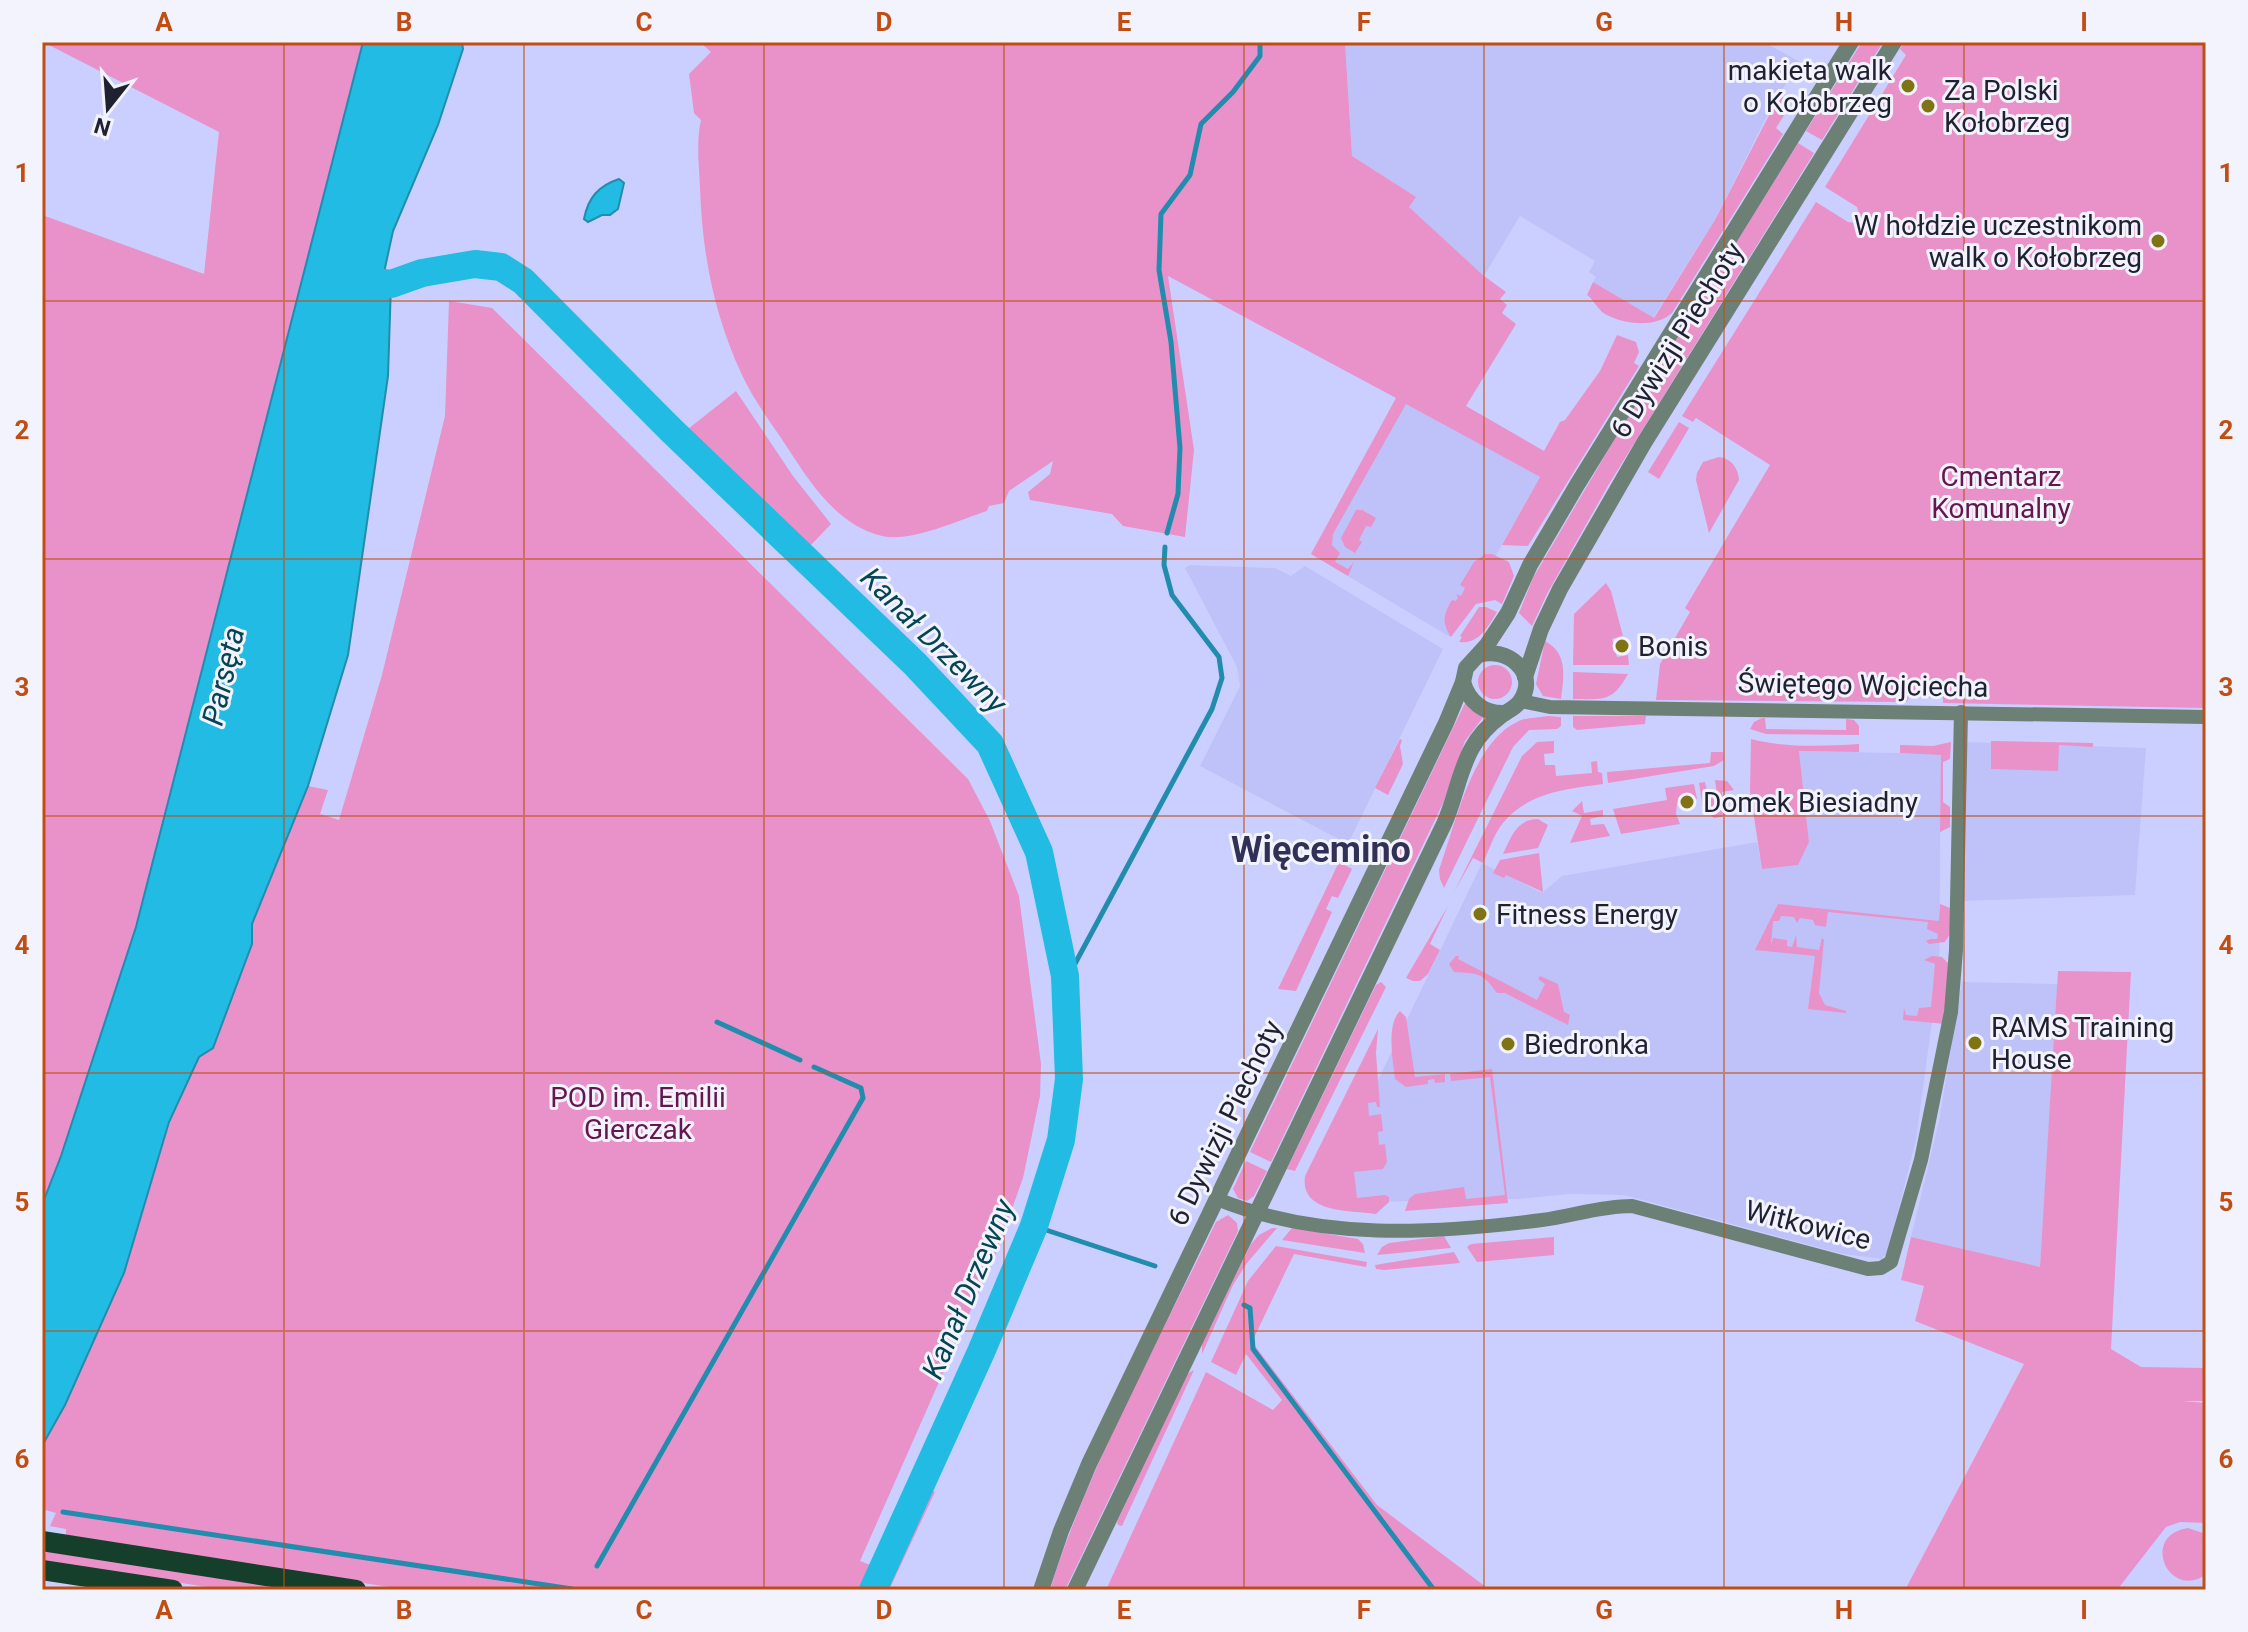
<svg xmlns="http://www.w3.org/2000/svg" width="2248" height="1632" font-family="Roboto,sans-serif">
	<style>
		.built { fill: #bec2f9 }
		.green { fill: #e892c9 }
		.water { fill: #22bbe3; stroke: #218cae; stroke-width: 2 }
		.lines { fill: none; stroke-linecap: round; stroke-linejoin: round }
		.stream { stroke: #218cae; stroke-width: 5 }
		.river { stroke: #22bbe3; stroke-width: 28 }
		.minor { stroke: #6c8075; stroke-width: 14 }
		.tertiary { stroke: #6c8075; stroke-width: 16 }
		.primary { stroke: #153e2b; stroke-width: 20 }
		.grid { fill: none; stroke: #c04e14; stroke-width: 2; stroke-opacity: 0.55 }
		.poi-dot { fill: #7f7314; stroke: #f2f3fd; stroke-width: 3 }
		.labels { text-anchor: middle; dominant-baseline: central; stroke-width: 6; stroke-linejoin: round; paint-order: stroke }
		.poi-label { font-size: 28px; fill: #1f2032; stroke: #f2f3fd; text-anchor: start }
		.street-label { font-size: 28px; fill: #1f2032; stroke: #f2f3fd }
		.park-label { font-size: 28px; fill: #65164f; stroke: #f2f3fd }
		.water-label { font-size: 30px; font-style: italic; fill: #044454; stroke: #f2f3fd }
		.district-label { font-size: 36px; font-weight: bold; fill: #313157; stroke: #f2f3fd }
		.neatline { fill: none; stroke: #c04e14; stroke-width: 3 }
		.grid-label { font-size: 26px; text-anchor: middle; font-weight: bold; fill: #c04e14 }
	</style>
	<rect width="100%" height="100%" fill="#cbcfff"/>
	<g class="built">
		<path d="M 1345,42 L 1764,42 L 1800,62 L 1773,104 L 1715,220 L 1653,318 L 1593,282 L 1596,277 L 1589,272 L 1595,261 L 1520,216 L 1484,276 L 1409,207 L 1415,197 L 1352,156 Z"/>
		<path d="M 1397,398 L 1540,477 L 1450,637 L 1311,554 Z"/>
		<path d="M 1190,565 L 1275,568 L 1291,576 L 1305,566 L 1443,649 L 1348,844 L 1200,766 L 1240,686 L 1237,667 L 1185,568 Z"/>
		<path d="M 1966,742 L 2146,748 L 2135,895 L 1964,901 Z"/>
		<path d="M 1799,751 L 1941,754 L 1939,970 L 1916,1140 L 1888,1251 L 1882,1259 L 1843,1254 L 1624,1195 L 1570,1194 L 1519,1199 L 1319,1203 L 1482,863 L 1542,893 L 1562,876 L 1757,842 L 1762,869 L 1809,842 Z"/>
		<path d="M 1962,982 L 2058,984 L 2040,1268 L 1911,1237 L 1939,1121 Z"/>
	</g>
	<g class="green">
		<path d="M 43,42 L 363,42 L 136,927 L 61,1156 L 42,1205 L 42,219 L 45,216 L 204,274 L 219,132 Z"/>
		<path d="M 700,42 L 1345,42 L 1352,156 L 1416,197 L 1409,207 L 1484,276 L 1506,292 L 1500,299 L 1507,305 L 1502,313 L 1516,324 L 1466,406 L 1544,451 L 1560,422 L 1565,420 L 1600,371 L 1617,335 L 1636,342 L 1639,352 L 1634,363 L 1639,366 L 1528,546 L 1502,545 L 1540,477 L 1406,404 L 1333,534 L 1332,545 L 1340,553 L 1335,562 L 1348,569 L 1354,562 L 1348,576 L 1311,554 L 1396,398 L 1168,276 L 1194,450 L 1185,537 L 1123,526 L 1112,514 L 1030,500 L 1028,492 L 1050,474 L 1053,461 L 1009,491 L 1004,503 L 989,506 L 987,511 C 959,520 910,543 882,536 C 837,525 811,484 787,447 C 772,424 754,401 742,375 C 714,315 702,253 700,187 C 699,165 696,142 701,120 L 694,113 L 689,74 L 711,52 Z"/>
		<path d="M 1862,42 L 1883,42 L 1822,140 L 1806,131 Z"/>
		<path d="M 1904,42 L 2206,42 L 2206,708 L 1943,703 L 1943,698 L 1909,697 L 1907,702 L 1656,700 L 1660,664 L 1690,612 L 1685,608 L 1770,465 L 1696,418 L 1693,422 L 1682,416 L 1816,202 L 1848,222 L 1856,223 L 1861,219 L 1857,207 L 1825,187 L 1906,55 L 1900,49 Z"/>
		<path d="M 1780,94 L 1790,106 L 1776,128 L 1783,134 L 1672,313 C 1655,328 1625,325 1605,314 C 1598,310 1594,300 1587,295 L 1593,282 L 1654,318 L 1715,220 Z"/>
		<path d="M 1798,143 L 1814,153 L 1609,484 L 1548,592 L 1532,626 L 1519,613 L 1533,578 L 1613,442 Z"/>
		<path d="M 449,301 L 492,308 L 968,779 L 990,821 L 1019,896 L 1041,1064 L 1040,1096 L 1023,1178 L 996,1253 L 860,1561 L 878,1568 L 869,1590 L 408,1590 L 66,1536 L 66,1529 L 50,1526 L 56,1513 L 42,1509 L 42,1446 L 65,1405 L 124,1273 L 169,1122 L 199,1057 L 213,1047 L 252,944 L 252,924 L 308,786 L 328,790 L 320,814 L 339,820 L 382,675 L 445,416 Z"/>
		<path d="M 736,391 L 793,476 L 831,524 L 812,544 L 805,548 L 796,542 L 683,433 Z"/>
		<path d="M 1679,422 L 1689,428 L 1659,479 L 1648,472 Z"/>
		<path d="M 1719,457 C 1732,459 1738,468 1739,480 L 1709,533 L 1696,480 L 1697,473 L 1703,462 Z"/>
		<path d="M 1356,510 L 1362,510 L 1376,518 L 1371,527 L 1366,526 L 1359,540 L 1362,542 L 1355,553 L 1345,547 L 1341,538 Z"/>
		<path d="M 1485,554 L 1492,554 L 1509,562 L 1514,576 L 1502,604 L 1495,600 L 1476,604 L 1451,637 C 1442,622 1443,615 1452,600 L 1456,601 L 1458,597 L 1456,594 L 1461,596 L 1465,588 L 1460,585 L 1474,562 Z"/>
		<path d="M 1606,583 L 1611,591 L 1623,636 L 1612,639 L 1617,657 L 1628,655 L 1629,665 L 1573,665 L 1574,614 Z"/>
		<path d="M 1479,607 L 1486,607 L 1497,612 C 1488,627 1478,645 1459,642 L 1462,637 L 1460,636 Z"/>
		<path d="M 1545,641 C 1568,653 1564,677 1561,699 L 1543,696 L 1536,684 Z"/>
		<circle cx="1495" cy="682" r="17"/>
		<path d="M 1573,672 L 1628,674 C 1612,703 1603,699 1573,699 Z"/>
		<path d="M 1466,701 L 1484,716 L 1465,741 L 1444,801 L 1271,1162 L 1250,1152 Z"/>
		<path d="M 1548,716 L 1561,717 L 1561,726 L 1557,729 L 1529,730 L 1513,747 L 1444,888 L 1440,879 L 1439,870 C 1455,826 1472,743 1517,722 C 1526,717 1538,718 1548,716 Z"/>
		<path d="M 1573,716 L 1646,716 L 1645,724 L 1577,730 L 1573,727 Z"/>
		<path d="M 1762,718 L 1765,718 L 1766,729 L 1846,730 L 1846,719 L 1854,720 L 1859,726 L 1859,735 L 1766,734 L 1750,729 L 1754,722 Z"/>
		<path d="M 1400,739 L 1402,740 L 1400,746 L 1403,764 L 1388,795 L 1375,788 Z"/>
		<path d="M 1751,739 C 1786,748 1823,746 1859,744 L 1859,752 L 1799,751 L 1809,842 L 1798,865 L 1762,869 L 1750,791 Z"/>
		<path d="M 1554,741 L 1554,753 L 1544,754 L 1545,765 L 1555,765 L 1556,776 L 1592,773 L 1591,762 L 1597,761 L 1598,772 L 1602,773 L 1603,784 C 1568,789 1528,792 1503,823 C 1494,834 1489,850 1483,863 L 1473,858 L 1454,892 L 1522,756 L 1537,742 Z"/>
		<path d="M 1991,741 L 2093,743 L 2093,747 L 2059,745 L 2058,771 L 1991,769 Z"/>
		<path d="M 1951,742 L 1950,759 L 1943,762 L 1943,802 L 1950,807 L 1950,827 L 1940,832 L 1941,755 L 1900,753 L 1900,745 L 1933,746 Z"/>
		<path d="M 1711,752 L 1723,752 L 1724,760 L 1714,766 L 1608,783 L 1607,772 L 1710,763 Z"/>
		<path d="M 1715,780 L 1727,781 L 1734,790 L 1722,792 L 1726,816 L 1714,818 L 1703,808 L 1699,783 L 1705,782 L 1708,796 L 1717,795 Z"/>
		<path d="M 1694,784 L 1697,799 L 1677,803 L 1676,814 L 1680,824 L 1621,834 L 1613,809 L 1667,800 L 1665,788 Z"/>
		<path d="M 1582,801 L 1584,813 L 1603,810 L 1603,816 L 1590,819 L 1591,825 L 1604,824 L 1610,836 L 1570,843 L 1582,816 L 1572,811 Z"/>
		<path d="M 1538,819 L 1548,825 L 1538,848 L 1503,854 C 1511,837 1517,819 1538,819 Z"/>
		<path d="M 1539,853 L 1543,892 L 1506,875 L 1504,878 L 1493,873 L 1500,860 Z"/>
		<path d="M 1339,862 L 1352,869 L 1338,898 L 1332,896 L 1326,909 L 1332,912 L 1296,991 L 1278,989 Z"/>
		<path d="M 1778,904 L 1939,921 L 1940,904 L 1950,908 L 1950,934 L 1945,942 L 1929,944 L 1926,941 L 1930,939 L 1937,939 L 1938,934 L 1927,929 L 1928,922 L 1828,912 L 1826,927 L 1815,925 L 1813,920 L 1800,918 L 1797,923 L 1794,917 L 1781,916 L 1779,921 L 1773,921 L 1771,945 L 1773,938 L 1787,940 L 1787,946 L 1792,947 L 1796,935 L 1797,947 L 1819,950 L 1822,938 L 1824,940 L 1819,993 L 1825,1005 L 1846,1011 L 1846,1013 L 1808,1009 L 1815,956 L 1755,950 Z"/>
		<path d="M 1448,906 L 1430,944 L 1440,950 L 1428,974 L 1420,981 L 1413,981 L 1406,978 Z"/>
		<path d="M 1456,956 L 1459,956 L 1458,959 L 1537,1000 L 1545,984 L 1538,979 L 1540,976 L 1558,984 L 1564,1012 L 1570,1015 L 1568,1025 L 1505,993 L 1497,993 C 1481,971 1478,974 1454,972 L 1449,964 Z"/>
		<path d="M 1932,956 L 1942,957 L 1949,964 L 1945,1024 L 1903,1020 L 1904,1008 L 1906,1015 L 1917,1016 L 1919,1008 L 1931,1007 L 1935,964 L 1924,960 Z"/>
		<path d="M 2058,971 L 2131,972 L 2111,1349 L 2141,1367 L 2206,1368 L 2206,1401 L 2182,1401 L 2206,1403 L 2206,1523 L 2180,1522 L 2166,1527 L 2117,1590 L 1905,1590 L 2024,1364 L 1915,1321 L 1924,1286 L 1901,1280 L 1911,1237 L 2040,1267 Z"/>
		<path d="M 1381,982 L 1386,987 L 1295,1171 L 1287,1169 L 1376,985 Z"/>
		<path d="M 1400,1011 L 1406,1017 L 1415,1077 L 1445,1074 L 1445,1082 L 1435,1083 L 1434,1079 L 1428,1080 L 1428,1084 L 1406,1087 L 1395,1079 C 1393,1060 1386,1025 1400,1011 Z"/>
		<path d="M 1378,1029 L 1376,1053 L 1380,1107 L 1377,1107 L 1376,1102 L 1368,1103 L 1369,1116 L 1381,1114 L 1383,1131 L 1378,1132 L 1379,1145 L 1385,1144 L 1387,1162 L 1383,1169 L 1354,1172 L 1357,1198 L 1385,1195 L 1389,1197 L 1389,1202 L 1376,1214 C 1350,1210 1300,1214 1305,1176 Z"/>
		<path d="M 1492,1069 L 1508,1203 L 1405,1211 L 1409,1199 L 1415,1194 L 1464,1187 L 1466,1199 L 1505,1195 L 1490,1077 L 1451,1081 L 1450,1074 Z"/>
		<path d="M 1246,1161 L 1267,1171 L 1254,1196 L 1247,1201 L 1238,1198 L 1233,1189 Z"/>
		<path d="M 1228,1215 L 1237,1223 L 1238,1231 L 1065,1590 L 1050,1590 C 1090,1462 1158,1343 1216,1222 Z"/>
		<path d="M 1272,1228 L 1277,1228 L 1247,1263 L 1233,1285 L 1202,1354 L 1202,1344 L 1251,1244 L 1259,1235 Z"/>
		<path d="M 1292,1228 L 1358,1239 L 1363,1244 L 1365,1253 L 1282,1240 Z"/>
		<path d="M 1444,1236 L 1451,1248 L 1377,1255 L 1382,1247 L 1389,1243 Z"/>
		<path d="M 1554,1237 L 1554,1255 L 1477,1262 L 1467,1247 L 1471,1244 Z"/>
		<path d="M 1276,1246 L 1367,1262 L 1366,1267 L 1294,1254 L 1252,1342 L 1377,1505 L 1490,1590 L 1106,1590 L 1206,1372 L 1273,1410 L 1282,1400 L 1246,1354 L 1236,1375 L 1211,1362 L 1248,1281 Z"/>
		<path d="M 1454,1252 L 1460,1263 L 1384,1270 L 1376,1269 L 1375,1265 Z"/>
		<path d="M 1194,1370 L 1122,1526 L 1118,1525 L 1117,1522 L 1187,1374 Z"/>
		<path d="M 926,1488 L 935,1492 L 889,1590 L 880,1590 Z"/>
		<path d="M 2188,1528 L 2206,1534 L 2206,1544 L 2202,1546 L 2206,1549 L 2206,1575 C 2168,1600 2140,1535 2188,1528 Z"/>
		<path d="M 47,1550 L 305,1590 L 226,1590 L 42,1561 L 42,1553 L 46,1553 Z"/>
	</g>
	<g class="water">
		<path d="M 363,42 L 462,42 L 463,49 L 438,125 L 393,231 L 383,277 L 391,284 L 388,376 L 348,655 L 308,786 L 252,924 L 252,944 L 213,1048 L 199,1057 L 169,1122 L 124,1273 L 65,1405 L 42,1446 L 42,1205 L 61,1156 L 136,927 Z"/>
		<path d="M 619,179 L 624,183 L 618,209 L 610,215 L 602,215 L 588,222 L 584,219 C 588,198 598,186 619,179 Z"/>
	</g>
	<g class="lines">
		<g class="stream">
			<path d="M 1167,533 L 1178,494 L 1180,448 L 1171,342 L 1159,270 L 1161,214 L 1190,175 L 1201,124 L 1233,92 L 1260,56 L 1260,42"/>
			<path d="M 1065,976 L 1070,973 L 1212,709 L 1222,678 L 1219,657 L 1172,595 L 1164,565 L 1165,547"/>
			<path d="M 717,1022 L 800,1060"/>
			<path d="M 1034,1226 L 1155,1266"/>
			<path d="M 1244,1305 L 1250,1308 L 1253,1349 L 1434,1590"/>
			<path d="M 63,1512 L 572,1589"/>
			<path d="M 597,1566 L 863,1098 L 861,1088 L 814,1067"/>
		</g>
		<path class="river" d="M 353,279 L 391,284 L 422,273 L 475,264 L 501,267 L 523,281 L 670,429 L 915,664 L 990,744 L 1039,852 L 1065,976 L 1069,1079 L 1061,1140 L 1034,1226 L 981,1352 L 873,1590"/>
		<g class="minor">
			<path d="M 1521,701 L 1550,707 L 2206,717"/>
			<path d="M 1217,1199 C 1320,1241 1433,1234 1542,1220 C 1572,1216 1601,1206 1632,1206 L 1868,1269 L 1881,1268 L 1891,1262 L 1921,1160 L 1951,1012 L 1956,950 L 1961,712"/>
		</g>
		<g class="tertiary">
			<path d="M 1525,677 L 1541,629 L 1560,589 L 1644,443 L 1894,42"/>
			<path d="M 1463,682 C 1469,702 1484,714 1505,713"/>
			<path d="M 1041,1590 L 1061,1531 L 1089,1464 L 1446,723 L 1463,682 L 1466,668 L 1487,645 L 1508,613 L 1530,565 L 1577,485 L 1851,42"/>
			<path d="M 1075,1590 L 1444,824 C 1455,800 1459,771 1472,748 C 1479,735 1490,724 1502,715 C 1509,710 1516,708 1521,700 C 1539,672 1506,646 1479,655"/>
		</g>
		<g class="primary">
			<path d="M 42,1541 L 356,1590"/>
			<path d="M 42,1570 L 173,1590"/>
		</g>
	</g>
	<path class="grid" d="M 284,42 L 284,1590M 524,42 L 524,1590M 764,42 L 764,1590M 1004,42 L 1004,1590M 1244,42 L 1244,1590M 1484,42 L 1484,1590M 1724,42 L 1724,1590M 1964,42 L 1964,1590M 42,301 L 2206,301M 42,559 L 2206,559M 42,816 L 2206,816M 42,1073 L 2206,1073M 42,1331 L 2206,1331"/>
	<g class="poi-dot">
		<circle cx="1908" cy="86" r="8"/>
		<circle cx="1928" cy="106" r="8"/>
		<circle cx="2158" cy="241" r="8"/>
		<circle cx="1622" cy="646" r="8"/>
		<circle cx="1687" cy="802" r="8"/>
		<circle cx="1480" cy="914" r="8"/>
		<circle cx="1975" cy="1043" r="8"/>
		<circle cx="1508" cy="1044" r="8"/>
	</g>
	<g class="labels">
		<g class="poi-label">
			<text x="1892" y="70" text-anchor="end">makieta walk<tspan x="1892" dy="32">o Kołobrzeg</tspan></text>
			<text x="1944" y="90">Za Polski<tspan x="1944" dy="32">Kołobrzeg</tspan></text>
			<text x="2142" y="225" text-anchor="end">W hołdzie uczestnikom<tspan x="2142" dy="32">walk o Kołobrzeg</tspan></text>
			<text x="1638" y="646">Bonis</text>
			<text x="1703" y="802">Domek Biesiadny</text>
			<text x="1496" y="914">Fitness Energy</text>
			<text x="1991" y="1027">RAMS Training<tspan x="1991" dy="32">House</tspan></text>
			<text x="1524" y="1044">Biedronka</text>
		</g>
		<g class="street-label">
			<text transform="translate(1677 340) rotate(-58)">6 Dywizji Piechoty</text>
			<text transform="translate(1863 685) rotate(1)">Świętego Wojciecha</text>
			<text transform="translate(1225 1123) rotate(-64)">6 Dywizji Piechoty</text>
			<text transform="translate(1808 1225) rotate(14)">Witkowice</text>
		</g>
		<g class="park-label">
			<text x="2001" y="476">Cmentarz<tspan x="2001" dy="32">Komunalny</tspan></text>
			<text x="638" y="1097">POD im. Emilii<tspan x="638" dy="32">Gierczak</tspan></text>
		</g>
		<g class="water-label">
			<text transform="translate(934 640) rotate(45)">Kanał Drzewny</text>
			<text transform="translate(223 676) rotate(-77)">Parsęta</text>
			<text transform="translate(968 1289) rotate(-67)">Kanał Drzewny</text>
		</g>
		<g class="district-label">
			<text x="1321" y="850">Więcemino</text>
		</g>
	</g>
	<rect width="2248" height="1632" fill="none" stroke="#f2f3fd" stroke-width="88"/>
	<g transform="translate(108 108) rotate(197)" stroke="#f2f3fd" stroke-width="6" paint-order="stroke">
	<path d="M0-6L14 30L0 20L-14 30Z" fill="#1f2032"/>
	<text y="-12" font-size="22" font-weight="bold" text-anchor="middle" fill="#1f2032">N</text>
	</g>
	<rect x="44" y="44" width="2160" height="1544" class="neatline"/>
	<g class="grid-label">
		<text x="164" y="31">A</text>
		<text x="404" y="31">B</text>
		<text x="644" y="31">C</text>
		<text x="884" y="31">D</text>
		<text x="1124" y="31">E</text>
		<text x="1364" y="31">F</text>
		<text x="1604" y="31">G</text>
		<text x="1844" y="31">H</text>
		<text x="2084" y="31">I</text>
		<text x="22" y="182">1</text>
		<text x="2226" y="182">1</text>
		<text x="22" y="439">2</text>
		<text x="2226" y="439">2</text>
		<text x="22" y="696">3</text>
		<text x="2226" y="696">3</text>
		<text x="22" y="954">4</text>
		<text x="2226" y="954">4</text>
		<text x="22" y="1211">5</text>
		<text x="2226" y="1211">5</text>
		<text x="22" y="1468">6</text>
		<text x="2226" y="1468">6</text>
		<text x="164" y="1619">A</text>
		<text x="404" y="1619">B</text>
		<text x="644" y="1619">C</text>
		<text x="884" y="1619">D</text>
		<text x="1124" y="1619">E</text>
		<text x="1364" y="1619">F</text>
		<text x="1604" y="1619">G</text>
		<text x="1844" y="1619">H</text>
		<text x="2084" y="1619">I</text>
	</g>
</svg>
